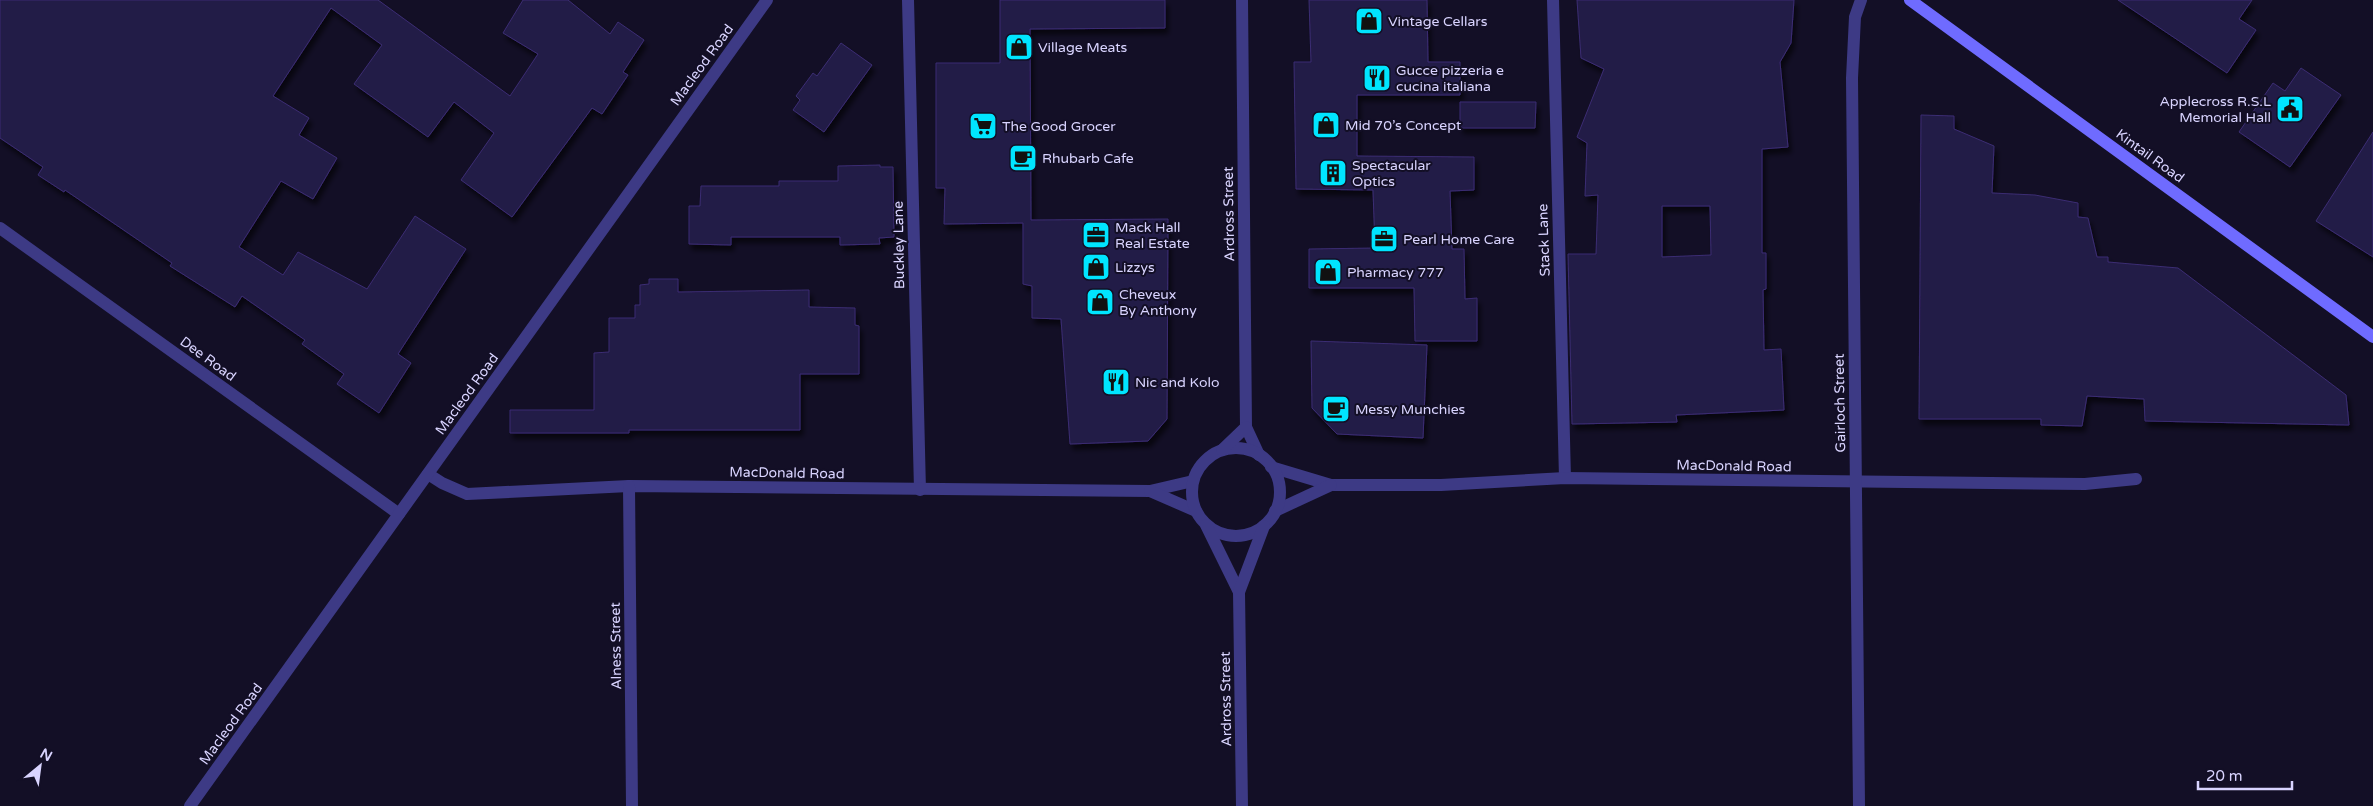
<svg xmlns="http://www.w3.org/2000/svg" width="2373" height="806" font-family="'Varela Round',sans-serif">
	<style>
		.building { fill: #241b47; stroke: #3b2d73; fill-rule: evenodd; filter: url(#shadow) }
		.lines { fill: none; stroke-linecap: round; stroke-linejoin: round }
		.minor { stroke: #3d3a85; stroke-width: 12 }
		.tertiary { stroke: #3d3a85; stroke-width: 12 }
		.secondary { stroke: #6f6bff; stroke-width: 12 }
		.labels { text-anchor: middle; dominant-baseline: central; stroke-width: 4; stroke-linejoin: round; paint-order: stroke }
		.poi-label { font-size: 14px; fill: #d9d4ff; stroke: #130f26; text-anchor: start }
		.street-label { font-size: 14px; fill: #d9d4ff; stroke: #130f26 }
	</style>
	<defs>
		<filter id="shadow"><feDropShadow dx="3" dy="5.5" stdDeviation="2.5" flood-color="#0009"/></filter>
	</defs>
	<rect width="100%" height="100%" fill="#130f26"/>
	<g class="building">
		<path d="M 0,0 L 378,0 L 510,96 L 538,54 L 503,33 L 523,0 L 568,0 L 610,34 L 618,22 L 644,40 L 623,72 L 628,75 L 602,114 L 592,108 L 512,217 L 461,180 L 494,133 L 454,102 L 428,137 L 354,84 L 382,45 L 331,8 L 273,96 L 309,118 L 299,135 L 337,158 L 313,199 L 281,181 L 239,247 L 283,275 L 298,252 L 367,289 L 415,216 L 466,249 L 398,354 L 411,363 L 379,413 L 337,384 L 344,374 L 302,344 L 305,340 L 242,296 L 235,307 L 170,266 L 172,263 L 65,190 L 64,192 L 38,175 L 43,167 L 0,138 Z"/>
		<path d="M 1000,0 L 1165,0 L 1165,28 L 1030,29 L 1031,220 L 1168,219 L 1167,419 L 1148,441 L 1070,444 L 1061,319 L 1032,318 L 1032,286 L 1023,284 L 1023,223 L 944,224 L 945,188 L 936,188 L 936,63 L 1000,63 Z"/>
		<path d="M 1309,0 L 1427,0 L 1428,62 L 1460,62 L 1460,95 L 1357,95 L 1357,156 L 1474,157 L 1474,190 L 1450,191 L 1452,249 L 1464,249 L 1465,299 L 1477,298 L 1477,341 L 1415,341 L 1414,288 L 1309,288 L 1309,249 L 1375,248 L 1373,190 L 1296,189 L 1294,62 L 1311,62 Z"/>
		<path d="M 1577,0 L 1794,0 L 1791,43 L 1780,62 L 1788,147 L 1762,149 L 1762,253 L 1766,253 L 1766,289 L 1763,290 L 1764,350 L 1781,349 L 1784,410 L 1676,415 L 1677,422 L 1572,424 L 1568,254 L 1596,254 L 1598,195 L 1585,196 L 1587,143 L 1577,137 L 1604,69 L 1581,58 ZM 1662,206 L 1710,206 L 1711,255 L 1662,257 Z"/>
		<path d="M 2118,0 L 2252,0 L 2239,19 L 2256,30 L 2227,73 Z"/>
		<path d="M 841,43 L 872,65 L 824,132 L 793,110 L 800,100 L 796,96 L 813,73 L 817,76 Z"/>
		<path d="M 2301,68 L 2341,95 L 2290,167 L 2239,132 L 2273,83 L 2285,91 Z"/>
		<path d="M 1460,102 L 1536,102 L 1535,128 L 1460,128 Z"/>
		<path d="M 1921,115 L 1954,116 L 1954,129 L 1994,146 L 1992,193 L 2035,195 L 2078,203 L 2078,217 L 2088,218 L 2097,257 L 2108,257 L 2108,262 L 2178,268 L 2346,395 L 2349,425 L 2145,421 L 2144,399 L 2087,396 L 2082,426 L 2041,425 L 2041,419 L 1919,419 Z"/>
		<path d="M 2373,132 L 2373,257 L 2316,221 Z"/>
		<path d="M 880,165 L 880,167 L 893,167 L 894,237 L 879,238 L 880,244 L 840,245 L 840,237 L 731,237 L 731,245 L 689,244 L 689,206 L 700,206 L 701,186 L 779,186 L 779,181 L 838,181 L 838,166 Z"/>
		<path d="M 649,279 L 678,279 L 678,292 L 809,290 L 809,307 L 855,308 L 855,325 L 859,326 L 859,374 L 800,374 L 800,430 L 629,430 L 629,433 L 510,433 L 510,410 L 594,410 L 594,353 L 609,352 L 609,318 L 635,318 L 635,305 L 640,305 L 640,285 L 649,284 Z"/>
		<path d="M 1311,341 L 1427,345 L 1423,438 L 1337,434 L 1312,408 Z"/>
	</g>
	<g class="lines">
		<g class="minor">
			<path d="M 908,0 L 920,490"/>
			<path d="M 1553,0 L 1565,478"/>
			<path d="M 1271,467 L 1331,485 L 1441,485 L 1565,478 L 2085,484 L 2136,479"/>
			<path d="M 428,474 L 442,483 L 467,494 L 629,486 L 1150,491 L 1193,481"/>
			<path d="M 629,486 L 632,806"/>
			<path d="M 1150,491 L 1196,511"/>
			<path d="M 1275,511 L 1331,485"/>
			<path d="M 1859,806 L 1852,78 L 1855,17 L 1861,0"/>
		</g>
		<g class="tertiary">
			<path d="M 1242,0 L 1246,427 L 1259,455"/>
			<path d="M 0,228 L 399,514"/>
			<circle cx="1236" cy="492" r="44"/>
			<path d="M 1222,450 L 1246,427"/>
			<path d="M 1206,525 L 1239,592"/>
			<path d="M 190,806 L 767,0"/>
			<path d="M 1242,806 L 1239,592 L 1264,526"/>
		</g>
		<path class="secondary" d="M 1910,0 L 2373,337"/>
	</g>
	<defs>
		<symbol id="shop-square" viewBox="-11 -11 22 22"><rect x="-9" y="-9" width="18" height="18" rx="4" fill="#00e5ff" stroke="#130f26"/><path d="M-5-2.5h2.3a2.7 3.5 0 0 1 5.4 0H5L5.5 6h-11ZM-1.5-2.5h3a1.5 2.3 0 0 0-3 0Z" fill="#111"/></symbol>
		<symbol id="restaurant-square" viewBox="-11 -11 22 22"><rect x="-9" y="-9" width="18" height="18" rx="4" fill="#00e5ff" stroke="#130f26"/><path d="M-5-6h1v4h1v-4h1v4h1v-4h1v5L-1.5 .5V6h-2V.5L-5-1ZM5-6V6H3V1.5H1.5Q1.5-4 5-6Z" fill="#111"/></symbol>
		<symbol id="civic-square" viewBox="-11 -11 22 22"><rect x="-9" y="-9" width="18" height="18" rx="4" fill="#00e5ff" stroke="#130f26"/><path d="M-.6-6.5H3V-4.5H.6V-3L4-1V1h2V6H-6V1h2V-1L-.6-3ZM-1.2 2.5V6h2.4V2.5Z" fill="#111"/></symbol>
		<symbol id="supermarket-square" viewBox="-11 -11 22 22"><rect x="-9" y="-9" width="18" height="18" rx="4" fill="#00e5ff" stroke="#130f26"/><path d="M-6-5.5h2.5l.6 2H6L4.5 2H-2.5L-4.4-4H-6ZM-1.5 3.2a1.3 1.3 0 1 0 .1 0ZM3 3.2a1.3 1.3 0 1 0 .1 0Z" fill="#111"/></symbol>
		<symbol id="cafe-square" viewBox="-11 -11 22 22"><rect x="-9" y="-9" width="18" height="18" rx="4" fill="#00e5ff" stroke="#130f26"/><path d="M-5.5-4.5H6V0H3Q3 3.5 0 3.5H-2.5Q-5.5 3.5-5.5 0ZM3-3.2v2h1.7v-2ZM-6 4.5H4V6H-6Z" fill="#111"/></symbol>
		<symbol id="building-square" viewBox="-11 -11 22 22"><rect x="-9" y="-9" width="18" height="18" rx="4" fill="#00e5ff" stroke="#130f26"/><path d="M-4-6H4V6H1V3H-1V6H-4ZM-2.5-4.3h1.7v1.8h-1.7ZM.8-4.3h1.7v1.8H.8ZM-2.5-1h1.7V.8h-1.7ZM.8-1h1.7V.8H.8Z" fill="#111"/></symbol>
		<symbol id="office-square" viewBox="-11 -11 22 22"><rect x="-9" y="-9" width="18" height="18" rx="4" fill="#00e5ff" stroke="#130f26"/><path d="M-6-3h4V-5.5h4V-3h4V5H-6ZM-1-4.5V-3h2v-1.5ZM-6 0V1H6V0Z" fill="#111"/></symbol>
	</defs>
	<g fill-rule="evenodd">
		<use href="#shop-square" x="1353" y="5" width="32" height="32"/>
		<use href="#shop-square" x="1003" y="31" width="32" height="32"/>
		<use href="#restaurant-square" x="1361" y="62" width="32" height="32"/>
		<use href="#civic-square" x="2274" y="93" width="32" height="32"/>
		<use href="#shop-square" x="1310" y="109" width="32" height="32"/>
		<use href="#supermarket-square" x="967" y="110" width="32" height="32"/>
		<use href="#cafe-square" x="1007" y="142" width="32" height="32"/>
		<use href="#building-square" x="1317" y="157" width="32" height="32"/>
		<use href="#office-square" x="1080" y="219" width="32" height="32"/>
		<use href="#office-square" x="1368" y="223" width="32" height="32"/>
		<use href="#shop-square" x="1080" y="251" width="32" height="32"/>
		<use href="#shop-square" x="1312" y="256" width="32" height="32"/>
		<use href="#shop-square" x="1084" y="286" width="32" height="32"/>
		<use href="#restaurant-square" x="1100" y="366" width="32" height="32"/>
		<use href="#cafe-square" x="1320" y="393" width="32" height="32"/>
	</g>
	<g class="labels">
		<g class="poi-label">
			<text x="1388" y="21">Vintage Cellars</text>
			<text x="1038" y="47">Village Meats</text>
			<text x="1396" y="70">Gucce pizzeria e<tspan x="1396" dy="16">cucina italiana</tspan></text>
			<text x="2271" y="101" text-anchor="end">Applecross R.S.L<tspan x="2271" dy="16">Memorial Hall</tspan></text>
			<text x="1345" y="125">Mid 70’s Concept</text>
			<text x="1002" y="126">The Good Grocer</text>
			<text x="1042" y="158">Rhubarb Cafe</text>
			<text x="1352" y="165">Spectacular<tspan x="1352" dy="16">Optics</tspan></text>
			<text x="1115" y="227">Mack Hall<tspan x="1115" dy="16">Real Estate</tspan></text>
			<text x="1403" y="239">Pearl Home Care</text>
			<text x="1115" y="267">Lizzys</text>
			<text x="1347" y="272">Pharmacy 777</text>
			<text x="1119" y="294">Cheveux<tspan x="1119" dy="16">By Anthony</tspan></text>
			<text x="1135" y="382">Nic and Kolo</text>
			<text x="1355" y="409">Messy Munchies</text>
		</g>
		<g class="street-label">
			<text transform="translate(702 65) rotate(-54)">Macleod Road</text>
			<text transform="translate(2150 156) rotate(36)">Kintail Road</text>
			<text transform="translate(1229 214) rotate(-91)">Ardross Street</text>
			<text transform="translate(1544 240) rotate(-92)">Stack Lane</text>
			<text transform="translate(899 245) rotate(-91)">Buckley Lane</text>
			<text transform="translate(208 359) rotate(36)">Dee Road</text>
			<text transform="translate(467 394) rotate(-54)">Macleod Road</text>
			<text transform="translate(1840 403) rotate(-91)">Gairloch Street</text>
			<text transform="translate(1734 466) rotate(1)">MacDonald Road</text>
			<text transform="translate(787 473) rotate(1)">MacDonald Road</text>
			<text transform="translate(616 646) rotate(-91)">Alness Street</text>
			<text transform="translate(1226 699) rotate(-91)">Ardross Street</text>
			<text transform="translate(231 724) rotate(-54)">Macleod Road</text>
		</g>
	</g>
	<g transform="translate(40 766) rotate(29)" stroke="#130f26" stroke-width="4" paint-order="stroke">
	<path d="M0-4L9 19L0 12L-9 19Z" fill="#d9d4ff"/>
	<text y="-8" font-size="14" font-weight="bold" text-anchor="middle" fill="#d9d4ff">N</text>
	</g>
	<path d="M2198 781v8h94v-8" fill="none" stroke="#d9d4ff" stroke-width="2.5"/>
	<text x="2206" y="781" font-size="15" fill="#d9d4ff" stroke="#130f26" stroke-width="4" paint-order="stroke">20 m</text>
</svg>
